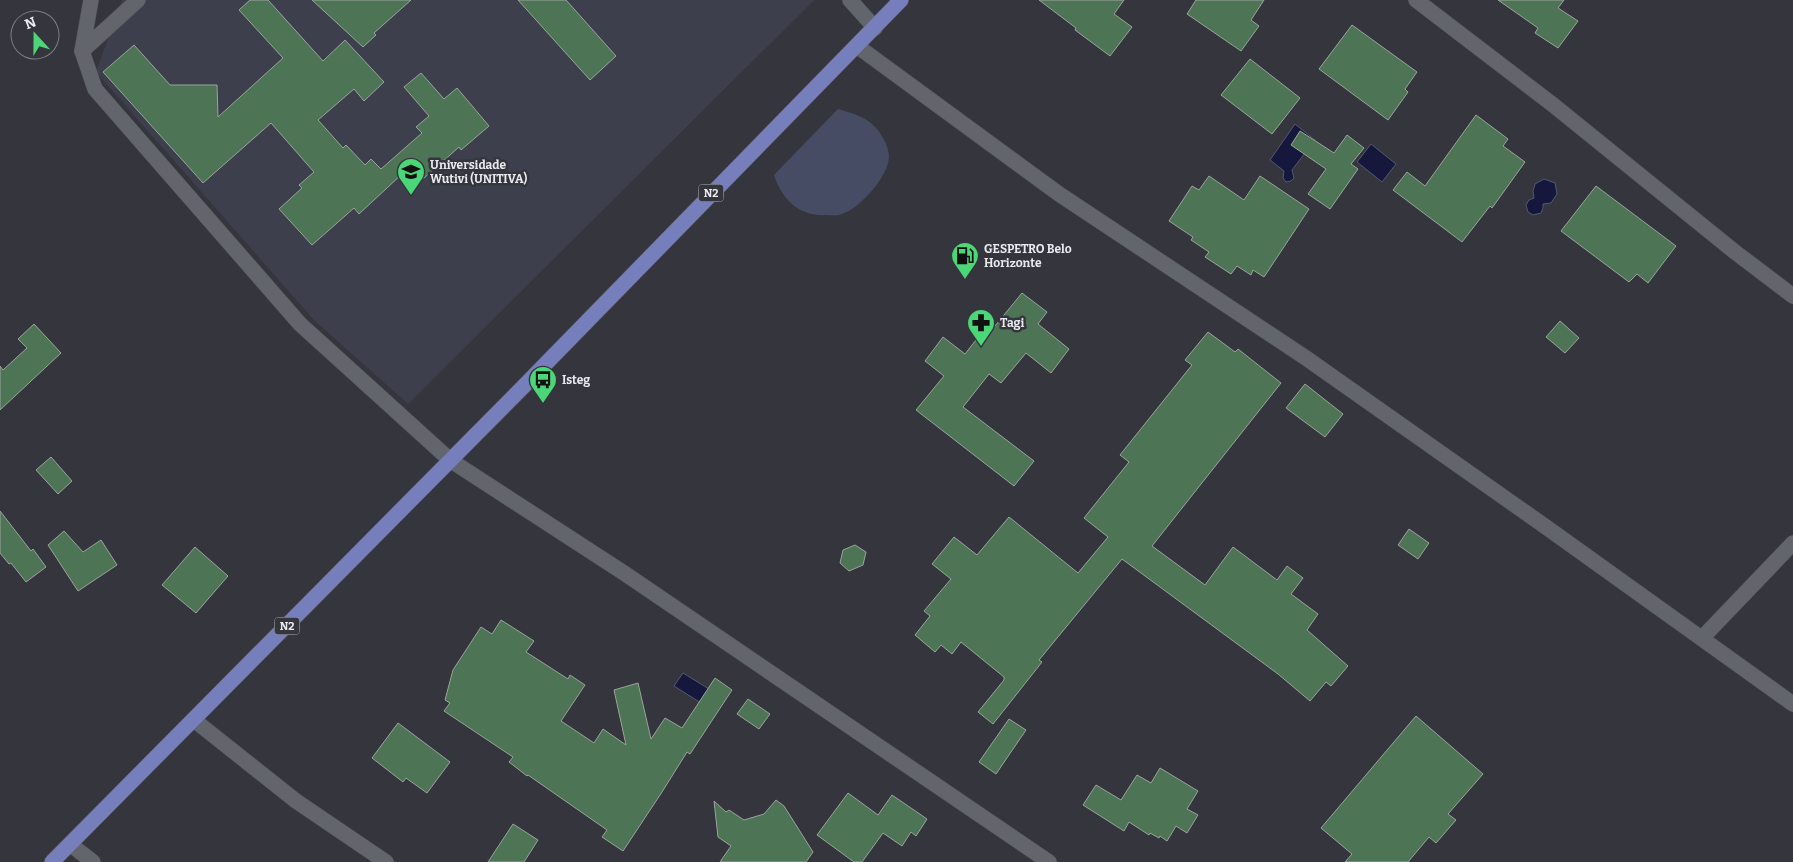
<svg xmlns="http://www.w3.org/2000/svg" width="1793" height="862" font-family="Bitter,serif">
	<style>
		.built { fill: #3d404c }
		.green { fill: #474c65 }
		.water { fill: #15183c; stroke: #555772 }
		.building { fill: #4c7455; stroke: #9ca39d }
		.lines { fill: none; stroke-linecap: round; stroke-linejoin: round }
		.street-casing { stroke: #515359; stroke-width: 16 }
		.primary-casing { stroke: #515359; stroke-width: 16 }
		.street { stroke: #63656c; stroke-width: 15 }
		.primary { stroke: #767fbb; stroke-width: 15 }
		.labels { text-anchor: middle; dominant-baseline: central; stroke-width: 5; stroke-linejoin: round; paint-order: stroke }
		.shield { fill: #35363d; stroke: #b3b4ba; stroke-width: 1 }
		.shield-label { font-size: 11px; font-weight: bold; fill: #e9eaef }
		.poi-label { font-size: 12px; font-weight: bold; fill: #e9eaef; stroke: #35363d; text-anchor: start }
	</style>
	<rect width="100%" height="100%" fill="#35363d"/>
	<path class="built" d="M 122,0 L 814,0 L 408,404 L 314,320 L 96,72 Z"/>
	<path class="green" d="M 838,109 C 851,113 865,116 875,127 C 882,134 889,147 889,157 C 888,177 860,208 842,214 C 837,216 831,215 827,215 C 799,217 782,199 774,175 Z"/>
	<g class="water">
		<path d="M 1295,124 L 1315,140 L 1292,170 L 1294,178 L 1291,181 L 1286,182 L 1283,178 L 1284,171 L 1270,160 Z"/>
		<path d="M 1371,144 L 1396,164 L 1382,182 L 1357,162 Z"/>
		<path d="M 1544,179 L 1555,183 L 1557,194 L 1551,203 L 1543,204 L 1543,208 L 1541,213 L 1533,215 L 1528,212 L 1526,205 L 1529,200 L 1534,198 L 1533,191 L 1535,184 Z"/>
		<path d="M 683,673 L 717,694 L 709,708 L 674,686 Z"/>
	</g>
	<g class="building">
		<path d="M 250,0 L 268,0 L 323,61 L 345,40 L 384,82 L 364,101 L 354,89 L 318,120 L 343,148 L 346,145 L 365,165 L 371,159 L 381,169 L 422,133 L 416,127 L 429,116 L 404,87 L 421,73 L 444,99 L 457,88 L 489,126 L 461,150 L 459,147 L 415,186 L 402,174 L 359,214 L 354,208 L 312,245 L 279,209 L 302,188 L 299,185 L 314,172 L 271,123 L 203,183 L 103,72 L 134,45 L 170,85 L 217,85 L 218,117 L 283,58 L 239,10 Z"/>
		<path d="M 312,0 L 411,0 L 374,33 L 376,35 L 363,47 Z"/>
		<path d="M 518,0 L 566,0 L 616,56 L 590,80 Z"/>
		<path d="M 1039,0 L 1124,0 L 1114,14 L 1132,27 L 1110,56 L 1075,30 L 1076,28 Z"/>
		<path d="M 1196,0 L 1264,0 L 1251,20 L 1259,26 L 1241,51 L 1187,14 Z"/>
		<path d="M 1498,0 L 1564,0 L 1558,8 L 1578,21 L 1558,48 L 1535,33 L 1538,28 Z"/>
		<path d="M 1352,25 L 1417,72 L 1405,89 L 1408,92 L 1388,120 L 1319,69 Z"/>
		<path d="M 1250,59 L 1300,98 L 1272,134 L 1221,95 Z"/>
		<path d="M 1476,115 L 1508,139 L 1503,146 L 1525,162 L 1492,208 L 1490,206 L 1462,242 L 1393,190 L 1407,172 L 1425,186 Z"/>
		<path d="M 1300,131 L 1334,153 L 1347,135 L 1364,148 L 1351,164 L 1358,169 L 1330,209 L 1308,194 L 1326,169 L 1291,145 Z"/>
		<path d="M 1209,176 L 1244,200 L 1260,176 L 1309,209 L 1264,277 L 1253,270 L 1251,275 L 1237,266 L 1231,274 L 1205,257 L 1209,252 L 1191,240 L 1193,237 L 1169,221 L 1192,186 L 1199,190 Z"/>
		<path d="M 1596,186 L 1676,246 L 1648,283 L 1637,274 L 1629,282 L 1561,231 Z"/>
		<path d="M 1022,293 L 1047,312 L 1038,324 L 1069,349 L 1051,373 L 1026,353 L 1001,383 L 989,374 L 963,407 L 1034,461 L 1014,486 L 916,410 L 944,376 L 925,361 L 943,337 L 965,354 L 990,322 L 995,326 Z"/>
		<path d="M 1560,321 L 1579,338 L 1565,353 L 1546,337 Z"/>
		<path d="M 34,324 L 61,353 L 0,410 L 0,366 L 3,370 L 27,348 L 18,339 Z"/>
		<path d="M 1208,332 L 1235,352 L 1238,349 L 1281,383 L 1152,546 L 1205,585 L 1233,547 L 1277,580 L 1287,566 L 1303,578 L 1291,594 L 1318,614 L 1307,630 L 1348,666 L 1331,686 L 1326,682 L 1310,701 L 1278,674 L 1122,559 L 1039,660 L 1042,662 L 993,724 L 978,712 L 1004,680 L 1004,677 L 961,642 L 952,654 L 941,645 L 935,652 L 915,635 L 930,616 L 924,611 L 951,579 L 932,564 L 954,537 L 977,555 L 1009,517 L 1078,573 L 1108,537 L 1084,518 L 1129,462 L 1120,455 L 1192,365 L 1185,360 Z"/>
		<path d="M 1305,384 L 1343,414 L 1325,437 L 1286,408 Z"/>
		<path d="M 51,457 L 72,481 L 58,494 L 36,470 Z"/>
		<path d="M 0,511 L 31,551 L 33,549 L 46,567 L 26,582 L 11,563 L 9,564 L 0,553 Z"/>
		<path d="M 1409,529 L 1429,543 L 1418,559 L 1398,545 Z"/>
		<path d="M 64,531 L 83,552 L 101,540 L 117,565 L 78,591 L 48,545 Z"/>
		<path d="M 855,545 L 866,552 L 863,565 L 849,571 L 840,563 L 843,550 Z"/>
		<path d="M 195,547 L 228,576 L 196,613 L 162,585 Z"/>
		<path d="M 501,620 L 534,641 L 526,652 L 568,679 L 570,675 L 585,685 L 561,721 L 594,743 L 603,729 L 626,745 L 614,690 L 638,683 L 651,739 L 665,718 L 682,728 L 715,678 L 732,690 L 690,754 L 687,752 L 662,792 L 623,851 L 602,837 L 607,830 L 528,775 L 527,776 L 509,762 L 513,757 L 444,711 L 450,703 L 445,700 L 453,670 L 481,627 L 492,634 Z"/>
		<path d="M 748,699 L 770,714 L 759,729 L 737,714 Z"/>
		<path d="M 1416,716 L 1483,774 L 1448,814 L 1456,820 L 1436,843 L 1429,837 L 1408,862 L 1345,862 L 1352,854 L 1321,828 Z"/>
		<path d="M 1009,719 L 1026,730 L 996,774 L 979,762 Z"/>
		<path d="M 398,723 L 450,762 L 427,793 L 406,778 L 403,782 L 372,758 Z"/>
		<path d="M 1160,768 L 1198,791 L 1187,809 L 1198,815 L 1187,833 L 1176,826 L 1167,841 L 1160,836 L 1159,838 L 1150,833 L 1149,835 L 1129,822 L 1124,831 L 1083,805 L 1096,785 L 1121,800 L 1137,775 L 1151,783 Z"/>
		<path d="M 848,793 L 878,815 L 892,795 L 927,819 L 916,836 L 911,832 L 902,846 L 883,833 L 862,862 L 854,862 L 817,835 Z"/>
		<path d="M 776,800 L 784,806 L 813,852 L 806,862 L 720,862 L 731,846 L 718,837 L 714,801 L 726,812 L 729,810 L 744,820 L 764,814 Z"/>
		<path d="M 513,824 L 538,840 L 524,862 L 488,862 Z"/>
	</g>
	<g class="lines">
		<defs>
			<g id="street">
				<path d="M 91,0 L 82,51 L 95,89 L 300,324 L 450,460 L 624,573 L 1049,862"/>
				<path d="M 850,0 L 875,28"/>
				<path d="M 1416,0 L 1552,104 L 1735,252 L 1793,296"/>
				<path d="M 857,46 L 1059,194 L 1306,358 L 1546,527 L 1793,704"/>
				<path d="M 82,51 L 138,0"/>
				<path d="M 1702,638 L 1793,543"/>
				<path d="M 194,720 L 296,801 L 386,862"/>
				<path d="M 70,844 L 93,862"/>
			</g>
			<path id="primary" d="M 52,862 L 522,388 L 901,0"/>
		</defs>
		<use href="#street" class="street-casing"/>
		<use href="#primary" class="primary-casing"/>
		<use href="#street" class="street"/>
		<use href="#primary" class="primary"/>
	</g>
	<defs>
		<symbol id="university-pin" viewBox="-11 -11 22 30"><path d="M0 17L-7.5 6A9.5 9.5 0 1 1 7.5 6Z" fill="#4bd677" stroke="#35363d"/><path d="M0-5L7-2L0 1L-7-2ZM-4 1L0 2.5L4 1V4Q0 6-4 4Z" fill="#111"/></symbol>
		<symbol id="fuel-pin" viewBox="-11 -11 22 30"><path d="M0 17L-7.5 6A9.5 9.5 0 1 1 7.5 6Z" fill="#4bd677" stroke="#35363d"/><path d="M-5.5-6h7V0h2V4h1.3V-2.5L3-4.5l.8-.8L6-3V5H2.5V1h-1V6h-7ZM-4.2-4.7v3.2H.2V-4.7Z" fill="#111"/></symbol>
		<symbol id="pharmacy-pin" viewBox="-11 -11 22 30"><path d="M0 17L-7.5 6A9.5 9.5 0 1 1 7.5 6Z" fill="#4bd677" stroke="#35363d"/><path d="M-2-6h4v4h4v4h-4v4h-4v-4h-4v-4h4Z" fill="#111"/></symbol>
		<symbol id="bus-pin" viewBox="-11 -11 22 30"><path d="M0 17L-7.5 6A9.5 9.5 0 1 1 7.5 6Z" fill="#4bd677" stroke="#35363d"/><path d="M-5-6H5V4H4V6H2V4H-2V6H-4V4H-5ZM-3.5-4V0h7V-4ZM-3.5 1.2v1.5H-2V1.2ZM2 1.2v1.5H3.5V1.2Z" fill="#111"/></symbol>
	</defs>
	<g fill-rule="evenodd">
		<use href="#university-pin" x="395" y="156" width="32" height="43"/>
		<use href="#fuel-pin" x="949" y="240" width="32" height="43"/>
		<use href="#pharmacy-pin" x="965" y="307" width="32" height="43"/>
		<use href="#bus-pin" x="527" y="364" width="32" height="43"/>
	</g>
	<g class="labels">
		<g class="shield">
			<rect x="698.5" y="184.5" width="25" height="17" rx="4"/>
			<rect x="274.5" y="617.5" width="25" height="17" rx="4"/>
		</g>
		<g class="shield-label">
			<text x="711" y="193">N2</text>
			<text x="287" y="626">N2</text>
		</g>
		<g class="poi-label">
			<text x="430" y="165">Universidade<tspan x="430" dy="14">Wutivi (UNITIVA)</tspan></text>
			<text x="984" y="249">GESPETRO Belo<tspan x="984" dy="14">Horizonte</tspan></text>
			<text x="1000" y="323">Tagi</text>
			<text x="562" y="380">Isteg</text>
		</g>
	</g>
	<g transform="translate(35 35) rotate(339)"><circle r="24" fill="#35363d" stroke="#7d7e84"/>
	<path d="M0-4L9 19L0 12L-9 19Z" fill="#4bd677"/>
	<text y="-8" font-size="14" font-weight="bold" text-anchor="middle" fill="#e9eaef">N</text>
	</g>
</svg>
